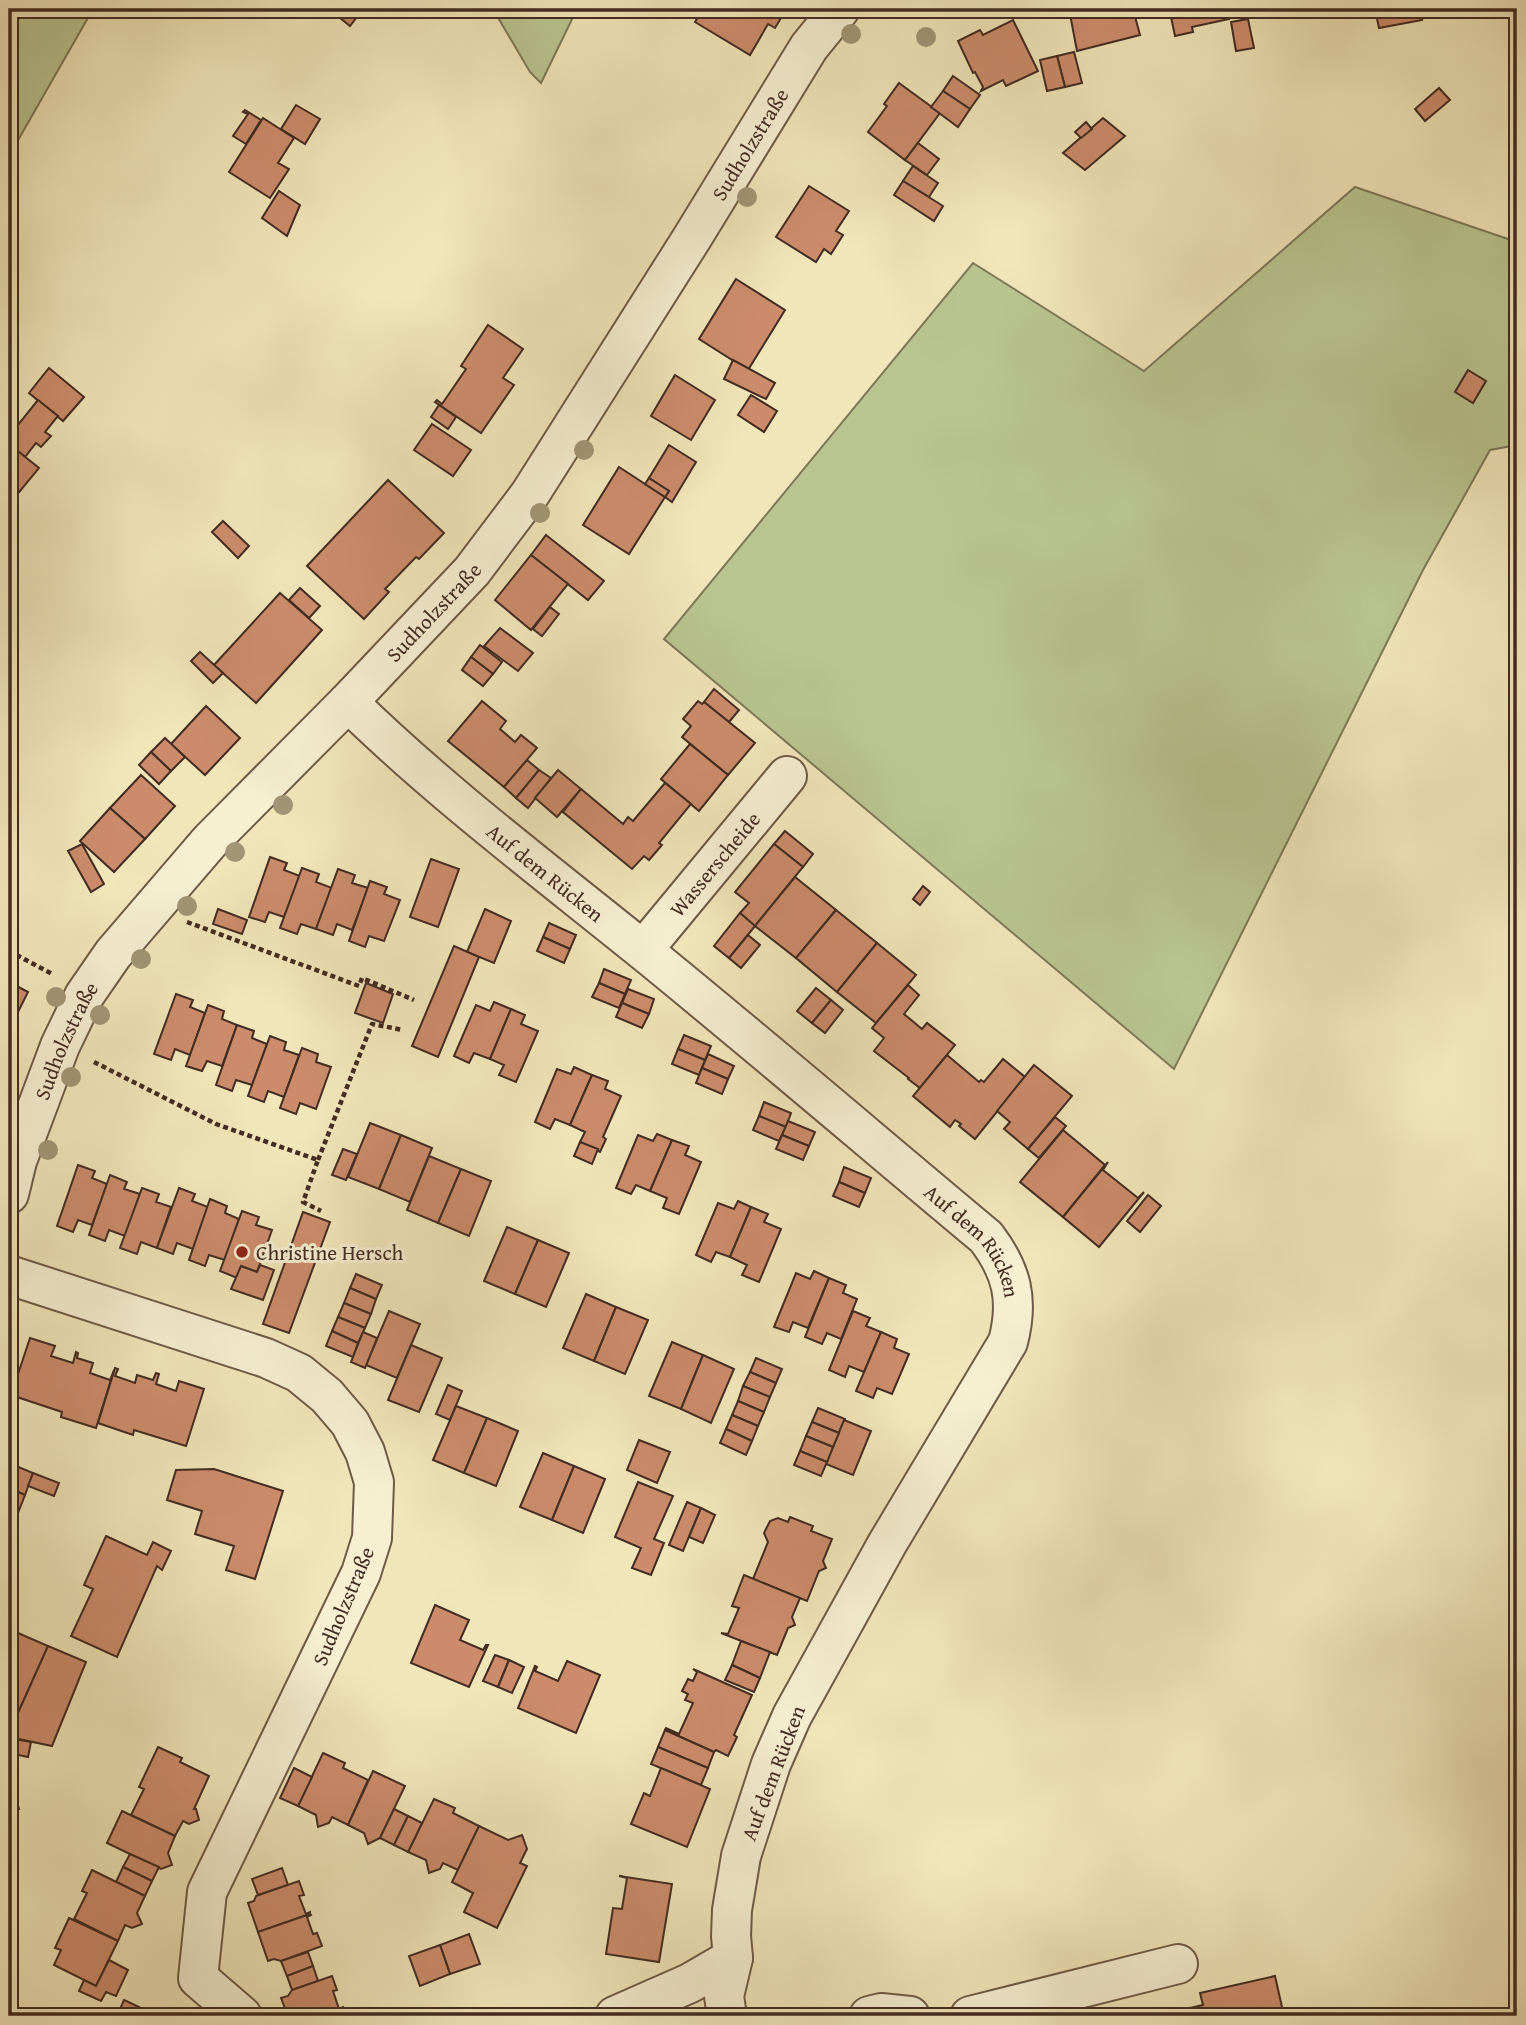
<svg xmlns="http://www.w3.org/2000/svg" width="1526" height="2025" font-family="'Gentium Book Plus',serif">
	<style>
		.green { fill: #b9c590; stroke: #7e7858; stroke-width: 2 }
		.building { fill: #cc8c6c; stroke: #422b21; stroke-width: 2 }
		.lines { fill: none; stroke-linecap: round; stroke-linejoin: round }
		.minor-casing { stroke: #6e5a47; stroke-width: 42 }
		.path { stroke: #422b21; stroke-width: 4.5; stroke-dasharray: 5 3.5; stroke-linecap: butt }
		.minor { stroke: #f6efd2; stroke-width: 38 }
		.tree { fill: #a19575 }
		.poi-dot { fill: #8f2418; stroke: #f6efd2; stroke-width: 2.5 }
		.labels { text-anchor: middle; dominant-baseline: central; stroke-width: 6; stroke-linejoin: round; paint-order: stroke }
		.street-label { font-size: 21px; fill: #422b21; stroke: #f6efd2 }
		.poi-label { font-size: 21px; fill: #422b21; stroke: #f6efd2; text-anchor: start }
	</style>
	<rect width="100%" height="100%" fill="#f1e6ba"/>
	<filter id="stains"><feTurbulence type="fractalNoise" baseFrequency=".00286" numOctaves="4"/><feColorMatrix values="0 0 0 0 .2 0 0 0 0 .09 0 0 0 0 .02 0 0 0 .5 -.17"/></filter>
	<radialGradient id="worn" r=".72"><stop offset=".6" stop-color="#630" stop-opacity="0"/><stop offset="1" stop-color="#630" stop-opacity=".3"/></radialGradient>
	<g class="green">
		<path d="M 9,9 L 93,9 L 9,156 Z"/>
		<path d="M 493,9 L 577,9 L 541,83 L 530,72 Z"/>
		<path d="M 1355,187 L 1517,242 L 1517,445 L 1490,450 L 1423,570 L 1174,1069 L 664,639 L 973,263 L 1144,371 Z"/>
	</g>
	<g class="building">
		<path d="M 329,9 L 363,9 L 350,26 Z"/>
		<path d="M 703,9 L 777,9 L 784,13 L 775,28 L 768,24 L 750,55 L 695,22 Z"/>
		<path d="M 1069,9 L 1133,9 L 1140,35 L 1077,51 Z"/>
		<path d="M 1172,9 L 1227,9 L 1229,19 L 1192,27 L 1193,32 L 1175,36 L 1170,12 L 1172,11 Z"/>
		<path d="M 1375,9 L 1419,9 L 1422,20 L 1379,28 Z"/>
		<path d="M 1248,19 L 1254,48 L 1236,51 L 1231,22 Z"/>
		<path d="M 1013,20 L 1038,71 L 1006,86 L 1003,80 L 981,91 L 983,87 L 975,72 L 973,73 L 958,41 L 980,30 L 983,35 Z"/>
		<path d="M 1074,52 L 1082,83 L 1065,87 L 1057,56 Z"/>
		<path d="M 1057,56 L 1065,87 L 1047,91 L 1040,60 Z"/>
		<path d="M 953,76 L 980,95 L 970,109 L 943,91 Z"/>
		<path d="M 899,83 L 940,113 L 905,160 L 868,132 L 887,106 L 884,104 Z"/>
		<path d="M 1439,88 L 1450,100 L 1425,121 L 1415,109 Z"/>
		<path d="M 943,91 L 970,109 L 958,127 L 931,107 Z"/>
		<path d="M 296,105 L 320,119 L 305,144 L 281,129 Z"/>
		<path d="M 245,110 L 261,120 L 246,144 L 233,136 L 248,114 L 243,112 Z"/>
		<path d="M 263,118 L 294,138 L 278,163 L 289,169 L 270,198 L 229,172 Z"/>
		<path d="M 1103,118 L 1125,136 L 1085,170 L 1063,153 Z"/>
		<path d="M 1086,122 L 1092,129 L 1081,138 L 1075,132 Z"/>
		<path d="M 918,143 L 939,159 L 927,175 L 905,160 Z"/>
		<path d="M 913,166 L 938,183 L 929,197 L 903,181 Z"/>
		<path d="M 903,181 L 943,206 L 934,221 L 894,195 Z"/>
		<path d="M 809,186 L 849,211 L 836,231 L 843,235 L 831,254 L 824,249 L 816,262 L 776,237 Z"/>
		<path d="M 279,191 L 300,205 L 287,236 L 262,218 Z"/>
		<path d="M 736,279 L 785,310 L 748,370 L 699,339 Z"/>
		<path d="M 488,325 L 523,349 L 503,378 L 514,385 L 481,433 L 435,402 L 437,400 L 442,404 L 466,369 L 461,366 Z"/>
		<path d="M 733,360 L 775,383 L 766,399 L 724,379 Z"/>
		<path d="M 49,368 L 84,397 L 63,421 L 29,393 Z"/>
		<path d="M 1468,370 L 1486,381 L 1473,403 L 1455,392 Z"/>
		<path d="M 675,375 L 715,400 L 691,440 L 651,416 Z"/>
		<path d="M 751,395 L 777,411 L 764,432 L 738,415 Z"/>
		<path d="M 38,400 L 58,416 L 45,432 L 51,436 L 41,447 L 36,443 L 25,457 L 9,444 L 9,436 Z"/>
		<path d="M 439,405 L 456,417 L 448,429 L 431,417 Z"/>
		<path d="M 432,424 L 471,450 L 453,476 L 414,450 Z"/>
		<path d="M 9,444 L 39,468 L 11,502 L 9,500 Z"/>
		<path d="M 669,445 L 696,462 L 672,502 L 665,497 L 669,491 L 649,478 Z"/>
		<path d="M 619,467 L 665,497 L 629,554 L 583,525 Z"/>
		<path d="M 649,478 L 669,491 L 665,497 L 645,484 Z"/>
		<path d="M 388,480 L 444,533 L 419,559 L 416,557 L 385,589 L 389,592 L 364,619 L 307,566 Z"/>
		<path d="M 223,521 L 249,546 L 238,558 L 212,532 Z"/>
		<path d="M 546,535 L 604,581 L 588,600 L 531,555 Z"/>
		<path d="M 531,555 L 568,584 L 531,630 L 495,600 Z"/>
		<path d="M 300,588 L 320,606 L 309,618 L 289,600 Z"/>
		<path d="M 280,593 L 322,630 L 256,703 L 214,665 Z"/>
		<path d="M 550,607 L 559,614 L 542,636 L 533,629 Z"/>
		<path d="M 500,628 L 533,653 L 518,671 L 484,646 Z"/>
		<path d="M 480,645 L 502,662 L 493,674 L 471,657 Z"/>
		<path d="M 200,652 L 223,673 L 213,683 L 191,661 Z"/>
		<path d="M 471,657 L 493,674 L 483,686 L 462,670 Z"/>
		<path d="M 714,689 L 739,710 L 729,722 L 704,702 Z"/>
		<path d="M 482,701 L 506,721 L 500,729 L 515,742 L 521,735 L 537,748 L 504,787 L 448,741 Z"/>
		<path d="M 698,701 L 702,704 L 704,702 L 755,743 L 728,775 L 682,737 L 691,726 L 683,719 Z"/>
		<path d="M 206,706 L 240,738 L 205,775 L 171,744 Z"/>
		<path d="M 165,738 L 185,757 L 171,771 L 151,752 Z"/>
		<path d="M 690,744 L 728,775 L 699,811 L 661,779 Z"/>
		<path d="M 151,752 L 171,771 L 159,784 L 139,765 Z"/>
		<path d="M 527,760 L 539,770 L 516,798 L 504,787 Z"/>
		<path d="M 539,770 L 551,778 L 528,808 L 516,798 Z"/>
		<path d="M 558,770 L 581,789 L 557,817 L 535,798 Z"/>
		<path d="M 141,775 L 175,806 L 145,839 L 110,808 Z"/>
		<path d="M 665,783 L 691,804 L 659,843 L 662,845 L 649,860 L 644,856 L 632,869 L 563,812 L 581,789 L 623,824 L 628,817 L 633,821 Z"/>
		<path d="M 110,808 L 145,839 L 114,872 L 80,841 Z"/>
		<path d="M 785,831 L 813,854 L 803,867 L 774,844 Z"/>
		<path d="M 82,844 L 104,884 L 91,892 L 68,851 Z"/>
		<path d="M 774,844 L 803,867 L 755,926 L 740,913 L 749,903 L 735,892 Z"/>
		<path d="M 270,857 L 287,863 L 284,870 L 300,876 L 284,917 L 269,912 L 265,922 L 249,917 Z"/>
		<path d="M 431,859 L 459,869 L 438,927 L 410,917 Z"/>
		<path d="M 302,868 L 319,874 L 316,882 L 332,888 L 316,929 L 301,924 L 297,934 L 280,928 Z"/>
		<path d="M 338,869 L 355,875 L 352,883 L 368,888 L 352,930 L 337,924 L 333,935 L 316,929 Z"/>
		<path d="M 795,877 L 836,910 L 796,958 L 755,926 Z"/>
		<path d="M 370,881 L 387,887 L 384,894 L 400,900 L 384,941 L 369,936 L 365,947 L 349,941 Z"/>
		<path d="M 923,886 L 930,892 L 920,905 L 913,899 Z"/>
		<path d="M 218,909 L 247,920 L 242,934 L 213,924 Z"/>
		<path d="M 485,909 L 511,921 L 494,963 L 467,952 Z"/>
		<path d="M 836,910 L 877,943 L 837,992 L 796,958 Z"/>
		<path d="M 740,913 L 755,926 L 729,958 L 714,946 Z"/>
		<path d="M 549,923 L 576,935 L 570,949 L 543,937 Z"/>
		<path d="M 748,935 L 760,945 L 741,968 L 729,958 Z"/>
		<path d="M 543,937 L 570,949 L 564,963 L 537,951 Z"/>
		<path d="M 877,943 L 916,975 L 876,1023 L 837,992 Z"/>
		<path d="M 454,946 L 479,957 L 438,1057 L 412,1046 Z"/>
		<path d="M 604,969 L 631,980 L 625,994 L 599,983 Z"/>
		<path d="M 9,982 L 28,992 L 9,1030 Z"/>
		<path d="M 366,983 L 393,994 L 383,1023 L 355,1013 Z"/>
		<path d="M 599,983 L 625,994 L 619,1008 L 592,997 Z"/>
		<path d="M 908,985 L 919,995 L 904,1014 L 922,1029 L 927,1023 L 955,1045 L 920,1088 L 908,1079 L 909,1078 L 874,1051 L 884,1038 L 872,1028 Z"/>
		<path d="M 816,988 L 831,1000 L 812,1023 L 797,1011 Z"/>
		<path d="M 628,989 L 654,999 L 649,1014 L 622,1003 Z"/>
		<path d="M 176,994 L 193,1000 L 190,1007 L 205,1013 L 190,1055 L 175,1049 L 171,1060 L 154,1054 Z"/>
		<path d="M 831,1000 L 843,1010 L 825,1033 L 812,1023 Z"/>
		<path d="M 494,1002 L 511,1009 L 490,1059 L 474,1053 L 469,1063 L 454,1056 L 476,1005 L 490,1011 Z"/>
		<path d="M 622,1003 L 649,1014 L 642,1028 L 616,1017 Z"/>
		<path d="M 208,1005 L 224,1011 L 222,1019 L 237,1025 L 222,1066 L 207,1061 L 202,1071 L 186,1066 Z"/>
		<path d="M 511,1009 L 525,1015 L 521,1024 L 538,1031 L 516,1082 L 499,1075 L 504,1065 L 490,1059 Z"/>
		<path d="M 237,1025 L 254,1031 L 252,1038 L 267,1044 L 252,1085 L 236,1080 L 232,1091 L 216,1085 Z"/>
		<path d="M 684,1035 L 711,1046 L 705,1060 L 678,1049 Z"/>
		<path d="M 270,1036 L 286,1042 L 284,1050 L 299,1055 L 284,1097 L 268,1091 L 264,1102 L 248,1096 Z"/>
		<path d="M 302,1048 L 318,1054 L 316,1062 L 331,1067 L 316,1109 L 300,1103 L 296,1114 L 280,1108 Z"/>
		<path d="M 678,1049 L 705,1060 L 699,1075 L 672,1064 Z"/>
		<path d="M 708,1054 L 734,1066 L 728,1079 L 702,1068 Z"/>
		<path d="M 947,1055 L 979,1082 L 981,1080 L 984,1082 L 1003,1059 L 1025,1077 L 975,1139 L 959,1126 L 961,1124 L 955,1120 L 950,1127 L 913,1096 Z"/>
		<path d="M 1034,1065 L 1072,1096 L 1028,1149 L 1004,1129 L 1010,1122 L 997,1111 Z"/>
		<path d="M 574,1067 L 592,1075 L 570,1125 L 555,1119 L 550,1129 L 535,1122 L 557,1069 L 571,1074 Z"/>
		<path d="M 702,1068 L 728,1079 L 722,1094 L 696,1083 Z"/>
		<path d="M 592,1075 L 608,1081 L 605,1089 L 621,1096 L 603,1137 L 606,1139 L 600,1152 L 580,1142 L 585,1132 L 570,1125 Z"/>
		<path d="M 764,1102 L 791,1113 L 786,1127 L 759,1116 Z"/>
		<path d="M 759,1116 L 786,1127 L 779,1141 L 753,1130 Z"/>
		<path d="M 1055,1117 L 1066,1126 L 1039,1158 L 1028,1149 Z"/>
		<path d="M 788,1121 L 815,1132 L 809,1146 L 782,1135 Z"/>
		<path d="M 370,1123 L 401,1135 L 379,1189 L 348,1177 Z"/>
		<path d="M 1063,1130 L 1105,1165 L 1063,1217 L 1020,1182 Z"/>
		<path d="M 657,1134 L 672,1140 L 650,1191 L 636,1185 L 631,1194 L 616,1188 L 638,1135 L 653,1141 Z"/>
		<path d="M 401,1135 L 432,1148 L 410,1202 L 379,1189 Z"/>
		<path d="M 782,1135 L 809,1146 L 803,1160 L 776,1149 Z"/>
		<path d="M 672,1140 L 689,1146 L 685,1155 L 701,1162 L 679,1214 L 663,1208 L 667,1198 L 650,1191 Z"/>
		<path d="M 580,1142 L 598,1149 L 592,1164 L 574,1156 Z"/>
		<path d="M 343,1149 L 357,1154 L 346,1180 L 332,1175 Z"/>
		<path d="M 429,1156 L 461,1169 L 438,1223 L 407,1210 Z"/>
		<path d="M 1108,1162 L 1103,1170 L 1138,1198 L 1144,1192 L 1099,1247 L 1063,1217 Z"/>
		<path d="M 78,1165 L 95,1171 L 92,1178 L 107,1184 L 92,1225 L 78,1220 L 73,1232 L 57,1226 Z"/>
		<path d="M 844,1167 L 871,1178 L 865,1193 L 839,1182 Z"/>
		<path d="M 461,1169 L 491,1181 L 469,1236 L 438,1223 Z"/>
		<path d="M 110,1175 L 127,1182 L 124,1189 L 140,1194 L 125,1236 L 109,1230 L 105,1241 L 89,1235 Z"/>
		<path d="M 839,1182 L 865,1193 L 859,1207 L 833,1196 Z"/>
		<path d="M 142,1188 L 159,1194 L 156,1202 L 171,1207 L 157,1248 L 141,1242 L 137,1254 L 120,1248 Z"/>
		<path d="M 179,1188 L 195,1194 L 192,1201 L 208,1207 L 193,1249 L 177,1243 L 173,1254 L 157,1248 Z"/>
		<path d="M 1148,1195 L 1161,1206 L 1140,1232 L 1127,1221 Z"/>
		<path d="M 210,1199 L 227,1206 L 225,1213 L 239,1219 L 225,1260 L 209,1255 L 205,1266 L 189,1260 Z"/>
		<path d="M 738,1201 L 751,1207 L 730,1257 L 716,1252 L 711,1262 L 696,1255 L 718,1203 L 734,1209 Z"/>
		<path d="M 751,1207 L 768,1214 L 764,1222 L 781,1229 L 759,1282 L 742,1275 L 747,1265 L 730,1257 Z"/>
		<path d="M 242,1211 L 259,1217 L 256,1225 L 272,1230 L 257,1272 L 241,1266 L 237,1278 L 220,1271 Z"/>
		<path d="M 303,1212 L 330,1222 L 289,1333 L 263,1324 Z"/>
		<path d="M 507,1227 L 538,1240 L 515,1294 L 484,1281 Z"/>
		<path d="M 538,1240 L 569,1253 L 546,1307 L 515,1294 Z"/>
		<path d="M 260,1265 L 274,1270 L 263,1300 L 231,1289 L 241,1266 L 257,1272 Z"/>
		<path d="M 814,1271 L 829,1278 L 808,1328 L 793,1322 L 789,1332 L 774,1327 L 796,1273 L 810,1279 Z"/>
		<path d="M 356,1274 L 382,1285 L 376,1299 L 350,1288 Z"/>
		<path d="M 829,1278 L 846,1285 L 843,1293 L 857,1299 L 841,1339 L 827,1333 L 822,1344 L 805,1337 Z"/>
		<path d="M 350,1288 L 376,1299 L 371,1314 L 344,1303 Z"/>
		<path d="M 586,1294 L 616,1307 L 594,1361 L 563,1348 Z"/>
		<path d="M 344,1303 L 371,1314 L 365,1328 L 338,1317 Z"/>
		<path d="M 616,1307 L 648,1320 L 625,1374 L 594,1361 Z"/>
		<path d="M 389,1311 L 420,1324 L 397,1378 L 366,1365 Z"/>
		<path d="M 853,1311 L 870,1318 L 866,1326 L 881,1332 L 864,1372 L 849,1366 L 845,1377 L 829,1370 Z"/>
		<path d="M 338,1317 L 365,1328 L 358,1343 L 332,1331 Z"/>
		<path d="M 332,1331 L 358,1343 L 353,1357 L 326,1346 Z"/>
		<path d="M 363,1332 L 377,1338 L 365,1368 L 351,1362 Z"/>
		<path d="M 881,1332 L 897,1339 L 894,1348 L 909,1354 L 892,1394 L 877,1388 L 873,1398 L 856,1391 Z"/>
		<path d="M 30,1338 L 55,1346 L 51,1356 L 73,1363 L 76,1352 L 78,1353 L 77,1358 L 93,1363 L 90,1373 L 110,1380 L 114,1370 L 96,1428 L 61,1417 L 62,1412 L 11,1395 Z"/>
		<path d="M 672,1342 L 703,1355 L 681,1409 L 649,1396 Z"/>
		<path d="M 411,1345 L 442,1358 L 419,1412 L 388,1400 Z"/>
		<path d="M 703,1355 L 734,1369 L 711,1423 L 681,1409 Z"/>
		<path d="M 756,1358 L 782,1369 L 776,1383 L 750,1372 Z"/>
		<path d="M 115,1368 L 118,1369 L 115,1376 L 135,1383 L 137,1375 L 153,1380 L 156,1373 L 159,1374 L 156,1384 L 176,1391 L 179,1381 L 204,1389 L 186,1446 L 134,1430 L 133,1435 L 98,1423 Z"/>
		<path d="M 750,1372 L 776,1383 L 770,1397 L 743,1386 Z"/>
		<path d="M 448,1385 L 462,1391 L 450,1420 L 436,1414 Z"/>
		<path d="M 743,1386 L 770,1397 L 764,1412 L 738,1401 Z"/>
		<path d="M 738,1401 L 764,1412 L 758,1426 L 732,1415 Z"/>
		<path d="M 456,1406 L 487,1418 L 464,1473 L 433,1460 Z"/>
		<path d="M 818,1408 L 845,1419 L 839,1433 L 812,1422 Z"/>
		<path d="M 732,1415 L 758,1426 L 752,1441 L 726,1429 Z"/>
		<path d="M 487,1418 L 518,1431 L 496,1486 L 464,1473 Z"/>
		<path d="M 844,1420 L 871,1431 L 853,1475 L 826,1464 Z"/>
		<path d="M 812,1422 L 839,1433 L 833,1447 L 806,1436 Z"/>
		<path d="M 726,1429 L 752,1441 L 746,1455 L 720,1443 Z"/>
		<path d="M 806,1436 L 833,1447 L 827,1462 L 800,1451 Z"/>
		<path d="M 639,1440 L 670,1452 L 657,1483 L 627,1470 Z"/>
		<path d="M 800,1451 L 827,1462 L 821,1476 L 794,1465 Z"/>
		<path d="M 543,1453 L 574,1466 L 552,1520 L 520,1507 Z"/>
		<path d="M 9,1463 L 33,1473 L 25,1495 L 9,1488 Z"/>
		<path d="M 574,1466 L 605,1479 L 583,1533 L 552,1520 Z"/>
		<path d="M 214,1469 L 283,1491 L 255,1579 L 226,1570 L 234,1546 L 195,1534 L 202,1511 L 167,1500 L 176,1470 Z"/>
		<path d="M 33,1473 L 59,1483 L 54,1496 L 28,1486 Z"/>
		<path d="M 638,1482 L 673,1496 L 654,1539 L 664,1543 L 651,1575 L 632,1568 L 641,1548 L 615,1537 Z"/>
		<path d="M 9,1488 L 25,1495 L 9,1536 Z"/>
		<path d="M 687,1502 L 701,1508 L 683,1551 L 669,1545 Z"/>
		<path d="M 701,1508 L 715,1515 L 703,1543 L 689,1537 Z"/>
		<path d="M 790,1517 L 813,1526 L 811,1531 L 832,1539 L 823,1561 L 826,1568 L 819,1571 L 807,1601 L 753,1579 L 768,1542 L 764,1533 L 770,1521 L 778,1518 L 788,1522 Z"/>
		<path d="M 106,1536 L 147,1555 L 153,1542 L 171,1551 L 162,1570 L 157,1566 L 117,1657 L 71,1636 L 93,1589 L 84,1585 Z"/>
		<path d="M 744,1575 L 800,1598 L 792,1617 L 795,1625 L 788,1628 L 777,1655 L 721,1633 L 728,1634 L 739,1608 L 732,1606 Z"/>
		<path d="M 435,1605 L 469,1620 L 460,1640 L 483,1650 L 486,1645 L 488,1645 L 469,1687 L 411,1663 Z"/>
		<path d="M 18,1633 L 48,1646 L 9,1733 L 9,1650 Z"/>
		<path d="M 741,1641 L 770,1652 L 760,1678 L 732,1665 Z"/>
		<path d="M 48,1646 L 86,1662 L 52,1746 L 9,1737 L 9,1733 Z"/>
		<path d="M 495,1655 L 509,1660 L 498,1687 L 483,1681 Z"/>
		<path d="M 509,1660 L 524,1667 L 512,1693 L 498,1687 Z"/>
		<path d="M 567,1661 L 600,1675 L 576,1733 L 518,1708 L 535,1666 L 537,1667 L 535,1671 L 558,1681 Z"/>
		<path d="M 732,1665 L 760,1678 L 754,1692 L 725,1680 Z"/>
		<path d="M 693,1669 L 752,1695 L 734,1735 L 737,1737 L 728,1756 L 716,1750 L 714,1752 L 665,1730 L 666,1728 L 679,1734 L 693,1703 L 685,1700 L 688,1694 L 682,1691 L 688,1679 L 693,1681 L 697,1672 Z"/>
		<path d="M 665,1730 L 714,1752 L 708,1768 L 658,1747 Z"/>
		<path d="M 9,1738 L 31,1742 L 28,1757 L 9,1753 Z"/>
		<path d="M 158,1747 L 182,1758 L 180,1762 L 209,1776 L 194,1809 L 196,1809 L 199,1820 L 189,1824 L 183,1821 L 175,1836 L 131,1815 L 144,1789 L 139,1787 Z"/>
		<path d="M 658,1747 L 708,1768 L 701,1785 L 651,1764 Z"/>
		<path d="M 323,1753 L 345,1763 L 343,1768 L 368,1780 L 348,1825 L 332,1817 L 329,1823 L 318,1827 L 316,1815 L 298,1806 Z"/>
		<path d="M 294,1768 L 312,1777 L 298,1806 L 280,1798 Z"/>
		<path d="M 661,1768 L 710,1789 L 687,1847 L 631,1824 L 644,1793 L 650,1796 Z"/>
		<path d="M 373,1771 L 405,1786 L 380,1838 L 368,1844 L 364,1833 L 348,1825 Z"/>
		<path d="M 9,1788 L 14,1791 L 19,1809 L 9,1812 Z"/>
		<path d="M 434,1799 L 455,1808 L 453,1813 L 479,1826 L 458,1870 L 443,1863 L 440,1869 L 429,1873 L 426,1860 L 408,1852 Z"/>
		<path d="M 394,1809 L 408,1816 L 394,1845 L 380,1838 Z"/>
		<path d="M 122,1811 L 175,1836 L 168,1853 L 172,1865 L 161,1869 L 107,1843 Z"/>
		<path d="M 408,1816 L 422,1823 L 408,1852 L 394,1845 Z"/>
		<path d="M 479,1826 L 508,1840 L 522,1835 L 527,1849 L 520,1863 L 527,1866 L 497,1928 L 464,1912 L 473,1893 L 452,1882 Z"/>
		<path d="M 130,1854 L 159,1867 L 152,1881 L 123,1867 Z"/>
		<path d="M 123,1867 L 152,1881 L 145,1896 L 116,1882 Z"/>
		<path d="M 282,1868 L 288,1885 L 258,1895 L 252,1879 Z"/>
		<path d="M 92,1870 L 145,1896 L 137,1913 L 142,1924 L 132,1928 L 125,1925 L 118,1941 L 74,1919 L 87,1893 L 82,1891 Z"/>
		<path d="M 619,1876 L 672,1884 L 659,1962 L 606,1954 L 613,1908 L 622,1909 L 627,1878 Z"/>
		<path d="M 299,1881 L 304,1895 L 299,1896 L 306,1914 L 310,1912 L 310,1914 L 258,1932 L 248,1903 L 254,1901 L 256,1896 Z"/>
		<path d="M 310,1914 L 311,1915 L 307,1917 L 313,1934 L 317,1933 L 322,1946 L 281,1961 L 274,1959 L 268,1961 L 258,1932 Z"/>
		<path d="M 69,1918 L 118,1941 L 96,1986 L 54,1965 L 61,1950 L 55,1948 Z"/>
		<path d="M 469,1934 L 480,1964 L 450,1974 L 440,1945 Z"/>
		<path d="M 440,1945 L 450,1974 L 420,1986 L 409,1956 Z"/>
		<path d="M 308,1952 L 313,1966 L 287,1976 L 281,1961 Z"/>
		<path d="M 109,1960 L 128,1970 L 116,1996 L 106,1992 L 101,2001 L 79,1991 L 84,1980 L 96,1986 Z"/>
		<path d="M 313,1966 L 318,1981 L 292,1990 L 287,1976 Z"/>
		<path d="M 332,1976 L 337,1990 L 333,1991 L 339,2009 L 343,2007 L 344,2009 L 323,2016 L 288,2016 L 281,1998 L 288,1996 L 292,1990 Z"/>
		<path d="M 1275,1976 L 1284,2016 L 1155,2016 L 1203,2005 L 1200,1993 Z"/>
		<path d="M 124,2000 L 139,2007 L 135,2016 L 117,2016 Z"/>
	</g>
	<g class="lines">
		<defs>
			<g id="minor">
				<path id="s1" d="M 348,702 C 439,791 541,868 640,948 C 757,1043 871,1141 986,1237 C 1012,1271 1019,1300 1008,1342 L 887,1544 L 792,1716 L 771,1764 L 741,1856 L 732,1910 L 731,1936 L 733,1958 L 724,1996 L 727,2016"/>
				<path id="s2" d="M 643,950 L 787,776"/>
				<path id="s3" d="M 9,1194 L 17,1161 L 60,1046 L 84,996 L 113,954 L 210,841 L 348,702 L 472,571 L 530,494 L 692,238 L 809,47 L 840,9"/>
				<path d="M 9,1275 L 266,1358 L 299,1373 L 327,1396 L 350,1423 L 365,1452 L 374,1482 L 372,1538 L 361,1573 L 207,1892 L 198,1978 L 242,2016"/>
				<path d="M 615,2016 L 690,1983 L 733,1958"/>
				<path d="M 869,2016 L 881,2013 L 910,2016"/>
				<path d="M 970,2016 L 1178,1964"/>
			</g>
		</defs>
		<use href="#minor" class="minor-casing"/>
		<g class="path">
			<path d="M 187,922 L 359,986 L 362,978 L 414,1000"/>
			<path d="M 9,951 L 54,975"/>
			<path d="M 94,1062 L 216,1124 L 318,1160 L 303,1202 L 321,1211"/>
			<path d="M 318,1160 L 372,1024 L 403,1030"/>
		</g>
		<use href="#minor" class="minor"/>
	</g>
	<g class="tree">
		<circle cx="851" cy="34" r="10"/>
		<circle cx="926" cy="37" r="10"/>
		<circle cx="747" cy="197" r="10"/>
		<circle cx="584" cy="450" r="10"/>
		<circle cx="540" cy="513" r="10"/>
		<circle cx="283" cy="805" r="10"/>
		<circle cx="235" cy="852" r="10"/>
		<circle cx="187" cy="906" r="10"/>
		<circle cx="141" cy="959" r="10"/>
		<circle cx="56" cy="997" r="10"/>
		<circle cx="100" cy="1015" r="10"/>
		<circle cx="71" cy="1077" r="10"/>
		<circle cx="48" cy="1150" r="10"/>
	</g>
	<circle class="poi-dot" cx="242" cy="1252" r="7"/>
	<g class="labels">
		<g class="street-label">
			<text stroke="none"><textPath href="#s3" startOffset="1298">Sudholzstraße</textPath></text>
			<text stroke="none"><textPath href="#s3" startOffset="732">Sudholzstraße</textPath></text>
			<text stroke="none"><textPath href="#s2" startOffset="112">Wasserscheide</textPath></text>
			<text stroke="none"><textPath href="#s1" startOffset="261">Auf dem Rücken</textPath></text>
			<text stroke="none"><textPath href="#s3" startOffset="164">Sudholzstraße</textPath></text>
			<text stroke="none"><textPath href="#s1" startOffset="828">Auf dem Rücken</textPath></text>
			<text transform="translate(343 1606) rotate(-67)">Sudholzstraße</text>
			<text transform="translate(773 1773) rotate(-69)">Auf dem Rücken</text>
		</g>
		<g class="poi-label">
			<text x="256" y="1252">Christine Hersch</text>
		</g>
	</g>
	<rect width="1526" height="2025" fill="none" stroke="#f1e6ba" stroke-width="35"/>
	<rect x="10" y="10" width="1505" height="2004" fill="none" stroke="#422b21" stroke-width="3.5"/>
	<rect x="18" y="18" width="1491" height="1990" fill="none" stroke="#422b21" stroke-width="2"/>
	<rect width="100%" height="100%" filter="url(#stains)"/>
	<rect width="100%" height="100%" fill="url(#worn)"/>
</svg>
